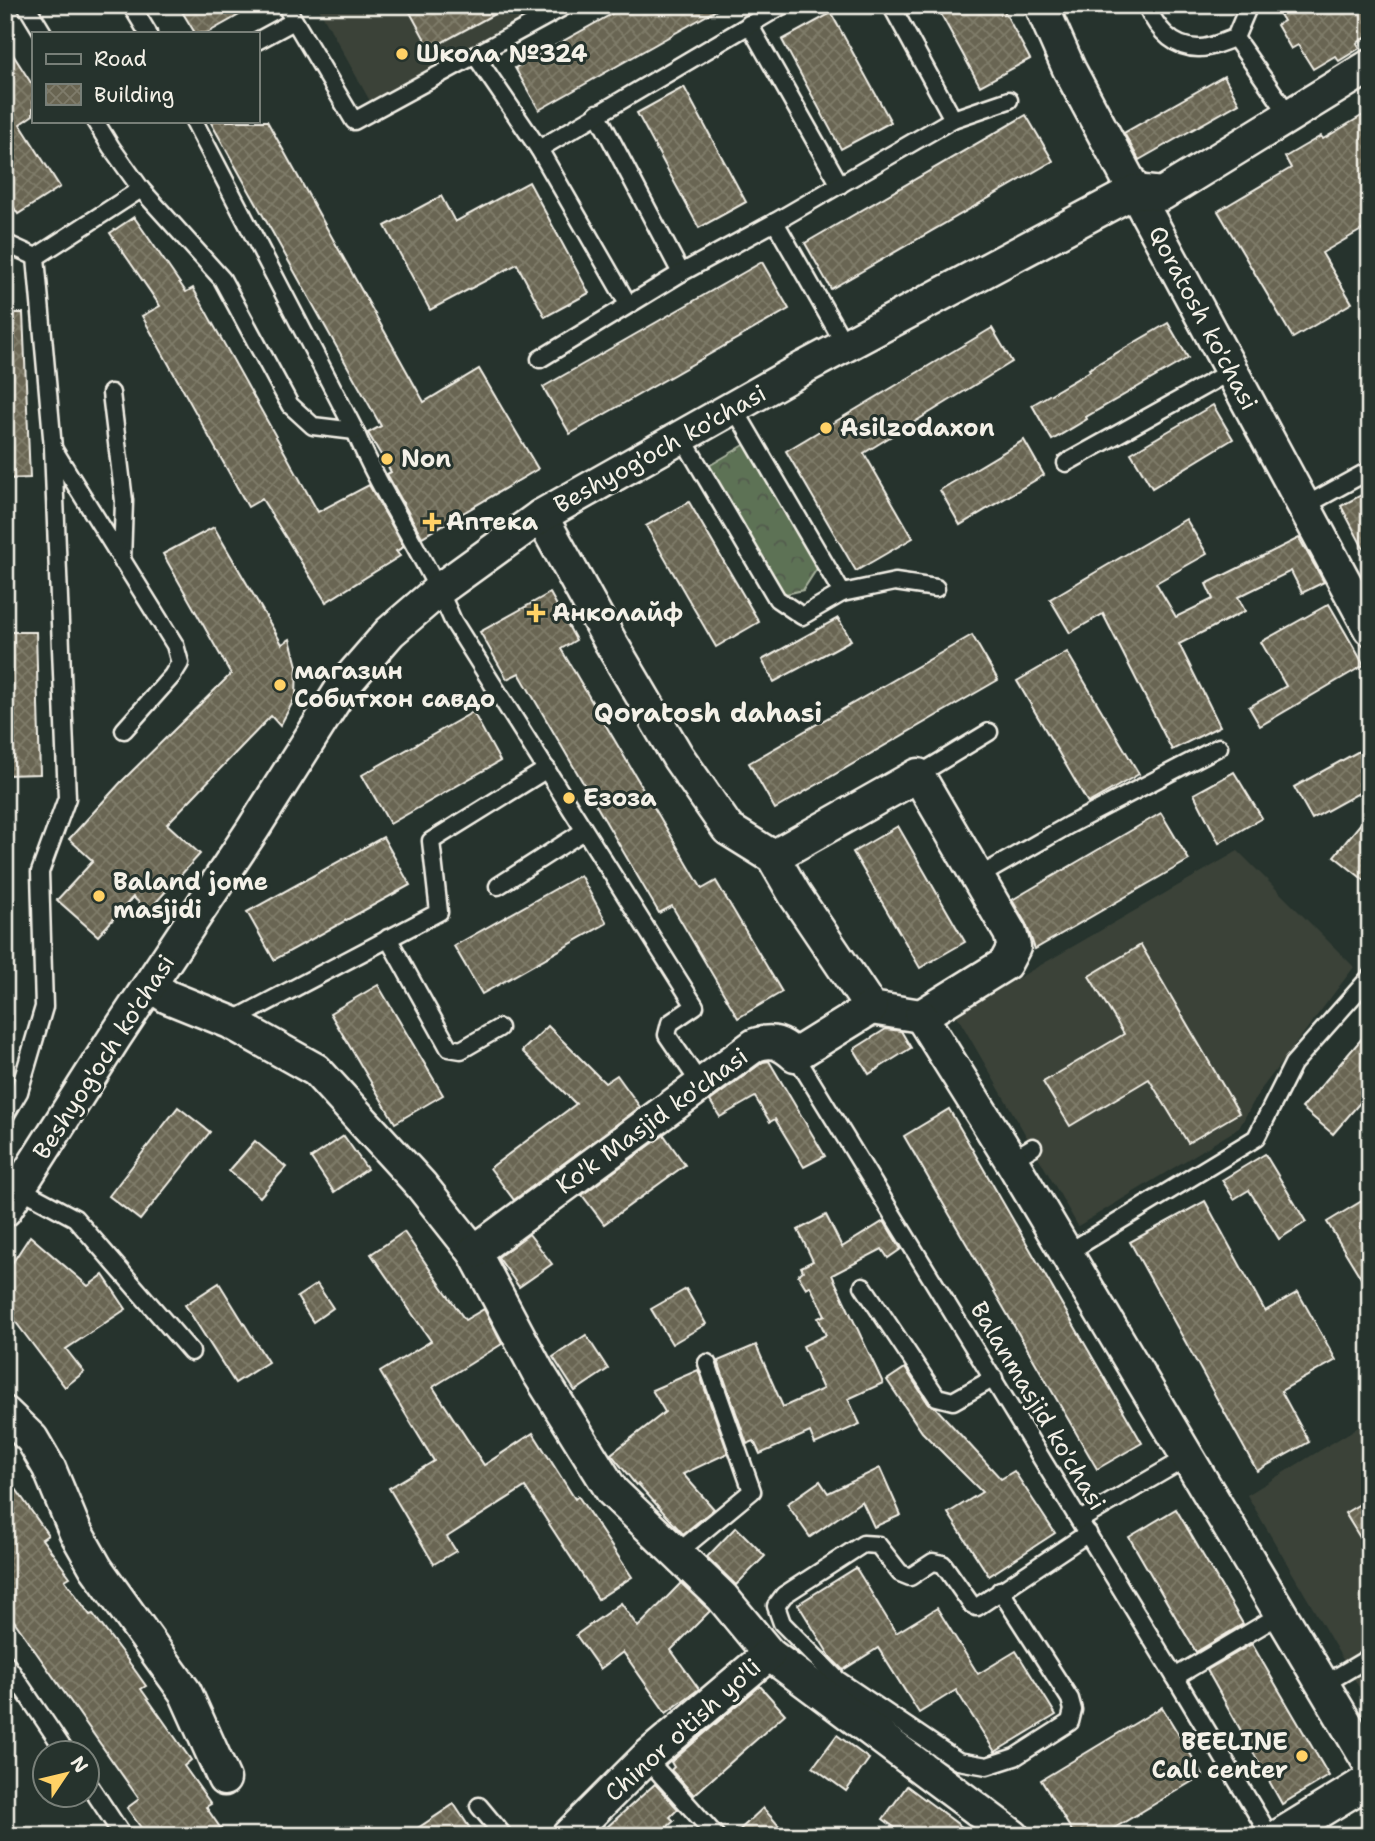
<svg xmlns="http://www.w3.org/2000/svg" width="1375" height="1841" font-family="'Shantell Sans',sans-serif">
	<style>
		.built { fill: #3a4238 }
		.forest { fill: url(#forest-crowns); stroke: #a8b29e; stroke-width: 2 }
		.building { fill: url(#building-cross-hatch); stroke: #f4f1e8; stroke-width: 2 }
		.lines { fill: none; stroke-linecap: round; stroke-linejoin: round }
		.service-casing { stroke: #f4f1e8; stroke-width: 21 }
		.minor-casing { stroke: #f4f1e8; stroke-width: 37 }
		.service { stroke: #26332d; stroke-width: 16 }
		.minor { stroke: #26332d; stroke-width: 32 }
		.poi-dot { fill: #ffd166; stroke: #26332d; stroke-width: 2.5 }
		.labels { text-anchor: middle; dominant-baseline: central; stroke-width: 6; stroke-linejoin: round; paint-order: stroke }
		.poi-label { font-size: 24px; font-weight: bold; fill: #f4f1e8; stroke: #26332d; text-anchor: start }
		.street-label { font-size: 24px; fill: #f4f1e8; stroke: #26332d }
		.neighbourhood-label { font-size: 26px; font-weight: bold; fill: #f4f1e8; stroke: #26332d }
	</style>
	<defs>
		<pattern id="forest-crowns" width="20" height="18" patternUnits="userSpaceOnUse" patternTransform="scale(1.75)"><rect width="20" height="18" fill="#5d7255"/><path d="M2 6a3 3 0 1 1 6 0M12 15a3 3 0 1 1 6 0" fill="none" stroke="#525b4d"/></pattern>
		<pattern id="building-cross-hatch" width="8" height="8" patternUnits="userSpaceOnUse" patternTransform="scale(1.75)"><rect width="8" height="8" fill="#696552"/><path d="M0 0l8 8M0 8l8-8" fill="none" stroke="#7f7c6b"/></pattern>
	</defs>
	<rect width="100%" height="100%" fill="#26332d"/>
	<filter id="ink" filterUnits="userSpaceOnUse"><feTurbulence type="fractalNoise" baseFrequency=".0143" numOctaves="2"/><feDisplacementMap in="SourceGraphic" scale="14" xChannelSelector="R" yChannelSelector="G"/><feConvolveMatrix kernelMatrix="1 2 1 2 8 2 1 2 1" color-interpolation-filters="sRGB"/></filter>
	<g filter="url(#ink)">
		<g class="built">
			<path d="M 317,5 L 548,5 L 371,103 Z"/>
			<path d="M 1238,851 L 1354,967 L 1259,1092 L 1239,1128 L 1078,1226 L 956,1014 Z"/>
			<path d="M 1370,1420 L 1370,1706 L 1247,1495 Z"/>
		</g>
		<path class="forest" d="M 746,444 L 818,567 L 803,590 L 777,596 L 702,470 Z"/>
		<g class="building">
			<path d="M 178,5 L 257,5 L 207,33 L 195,33 Z"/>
			<path d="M 406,5 L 511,5 L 430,49 Z"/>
			<path d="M 628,5 L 725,5 L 539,110 L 515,68 Z"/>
			<path d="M 936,5 L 1001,5 L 1030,59 L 980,86 Z"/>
			<path d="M 1274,5 L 1370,5 L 1370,35 L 1357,43 L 1360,48 L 1339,61 L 1335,56 L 1313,69 L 1298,45 L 1291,49 L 1277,25 L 1284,21 Z"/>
			<path d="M 831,13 L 891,122 L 841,149 L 782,40 Z"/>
			<path d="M 5,42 L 33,86 L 33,115 L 20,124 L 60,187 L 18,214 L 5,194 Z"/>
			<path d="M 1224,76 L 1239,103 L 1139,160 L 1124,133 Z"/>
			<path d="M 684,87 L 746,202 L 699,228 L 637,113 Z"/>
			<path d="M 1370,111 L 1370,225 L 1322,253 L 1352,303 L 1293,338 L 1218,211 L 1291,168 L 1285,157 L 1321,136 L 1323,139 Z"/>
			<path d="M 1026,115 L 1053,161 L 831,289 L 805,243 Z"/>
			<path d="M 210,121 L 267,121 L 424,402 L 479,369 L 538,469 L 422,537 L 387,474 L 391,472 L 368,433 L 381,426 Z"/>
			<path d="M 529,182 L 589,293 L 545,317 L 517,264 L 430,310 L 385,226 L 441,196 L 455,222 Z"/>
			<path d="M 134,217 L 186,292 L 193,288 L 318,512 L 369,485 L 404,547 L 396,551 L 400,556 L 326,602 L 262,499 L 248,507 L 142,316 L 160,306 L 110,233 Z"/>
			<path d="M 762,262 L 789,309 L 570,434 L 543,387 Z"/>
			<path d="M 5,313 L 23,313 L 30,478 L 5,479 Z"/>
			<path d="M 1168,323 L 1188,358 L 1086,417 L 1087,419 L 1052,440 L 1032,405 L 1090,371 L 1089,369 Z"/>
			<path d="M 992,328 L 1012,362 L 864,453 L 913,538 L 856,571 L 786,451 Z"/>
			<path d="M 1213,405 L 1233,439 L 1152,488 L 1131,453 Z"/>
			<path d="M 1024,440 L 1044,475 L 960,525 L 940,490 Z"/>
			<path d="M 1363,494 L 1370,507 L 1370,561 L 1341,506 Z"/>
			<path d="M 689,502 L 759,622 L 716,647 L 646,526 Z"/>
			<path d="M 1186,519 L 1207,554 L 1156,583 L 1176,617 L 1213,599 L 1206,584 L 1299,538 L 1324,582 L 1302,593 L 1291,571 L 1238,597 L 1245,611 L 1179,644 L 1220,726 L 1172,750 L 1103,614 L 1070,633 L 1050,599 Z"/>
			<path d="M 214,527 L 282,644 L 290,639 L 297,666 L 296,696 L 280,726 L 271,716 L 167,824 L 200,854 L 148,911 L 133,897 L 98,936 L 57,900 L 93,861 L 69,839 L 121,782 L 231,674 L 163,554 Z"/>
			<path d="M 550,593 L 576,640 L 561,649 L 702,889 L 716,881 L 782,992 L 738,1018 L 672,906 L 659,913 L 519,673 L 507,679 L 480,632 Z"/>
			<path d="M 1329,604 L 1364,665 L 1260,726 L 1249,707 L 1286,686 L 1261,642 Z"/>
			<path d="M 838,618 L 851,640 L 774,682 L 762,660 Z"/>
			<path d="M 5,632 L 36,632 L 40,774 L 5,775 Z"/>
			<path d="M 972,635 L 998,680 L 775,809 L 749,763 Z"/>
			<path d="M 1067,652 L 1139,774 L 1088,803 L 1017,681 Z"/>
			<path d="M 473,712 L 500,761 L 390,824 L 362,775 Z"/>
			<path d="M 1370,745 L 1370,787 L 1312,819 L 1294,787 Z"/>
			<path d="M 1234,772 L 1262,818 L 1219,843 L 1194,794 Z"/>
			<path d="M 1370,812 L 1370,885 L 1334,856 Z"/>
			<path d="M 1161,813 L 1189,860 L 1035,949 L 1026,924 L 1012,900 Z"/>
			<path d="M 898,826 L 965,942 L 920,968 L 853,852 Z"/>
			<path d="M 383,837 L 410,885 L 274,960 L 247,912 Z"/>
			<path d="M 580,875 L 607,923 L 482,994 L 454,946 Z"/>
			<path d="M 1141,945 L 1239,1113 L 1188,1143 L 1149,1079 L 1070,1126 L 1043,1082 L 1124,1034 L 1089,976 Z"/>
			<path d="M 378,985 L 443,1095 L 395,1123 L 330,1013 Z"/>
			<path d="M 548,1026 L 605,1083 L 617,1075 L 640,1107 L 514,1200 L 490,1168 L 576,1104 L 522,1051 Z"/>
			<path d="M 886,1029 L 901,1031 L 911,1048 L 869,1074 L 854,1049 Z"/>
			<path d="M 1370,1029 L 1370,1091 L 1333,1134 L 1302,1108 Z"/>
			<path d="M 769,1061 L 825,1156 L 804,1167 L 775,1119 L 770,1122 L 755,1097 L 720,1117 L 710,1101 L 763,1062 Z"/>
			<path d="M 178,1107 L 210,1132 L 140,1220 L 109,1196 Z"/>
			<path d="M 949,1109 L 1142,1443 L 1097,1469 L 904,1136 Z"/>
			<path d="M 664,1135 L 685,1165 L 604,1224 L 582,1195 Z"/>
			<path d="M 344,1136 L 367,1169 L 334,1192 L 311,1158 Z"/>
			<path d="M 255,1141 L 286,1167 L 260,1197 L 229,1171 Z"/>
			<path d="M 1265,1154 L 1306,1222 L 1279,1239 L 1249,1190 L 1234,1199 L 1222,1180 Z"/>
			<path d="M 1370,1196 L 1370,1293 L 1327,1222 Z"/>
			<path d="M 1205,1201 L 1265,1311 L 1298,1292 L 1336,1360 L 1281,1391 L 1309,1442 L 1257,1471 L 1130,1242 Z"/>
			<path d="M 826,1215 L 842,1247 L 884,1221 L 901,1249 L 888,1258 L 882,1249 L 832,1275 L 883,1383 L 848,1399 L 860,1424 L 815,1444 L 810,1432 L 760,1454 L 754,1441 L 747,1444 L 718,1361 L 756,1345 L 783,1407 L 823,1389 L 803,1346 L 826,1335 L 818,1318 L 825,1315 L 810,1286 L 806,1288 L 798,1275 L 803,1271 L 801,1267 L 813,1261 L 798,1230 Z"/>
			<path d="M 404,1232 L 465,1320 L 484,1309 L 502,1344 L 433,1387 L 484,1465 L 533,1433 L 575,1499 L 578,1496 L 632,1577 L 598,1599 L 525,1487 L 447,1537 L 456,1551 L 434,1564 L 389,1488 L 434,1461 L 380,1372 L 431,1341 L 371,1254 Z"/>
			<path d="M 529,1234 L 552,1264 L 519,1287 L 498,1257 Z"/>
			<path d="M 30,1236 L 88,1286 L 103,1275 L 126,1309 L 66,1349 L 84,1372 L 65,1387 L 5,1308 L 5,1274 Z"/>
			<path d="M 219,1283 L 268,1362 L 235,1383 L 185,1305 Z"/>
			<path d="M 317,1284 L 333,1308 L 313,1322 L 297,1297 Z"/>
			<path d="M 686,1289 L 706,1324 L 672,1344 L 651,1309 Z"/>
			<path d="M 586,1335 L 608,1369 L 575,1391 L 553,1357 Z"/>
			<path d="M 905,1368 L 928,1403 L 935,1407 L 1001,1479 L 1014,1471 L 1055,1533 L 989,1576 L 948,1513 L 982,1492 L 922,1432 L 887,1380 Z"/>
			<path d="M 698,1370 L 728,1453 L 683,1474 L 714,1509 L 683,1534 L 638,1484 L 636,1485 L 611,1454 L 665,1412 L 652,1390 Z"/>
			<path d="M 880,1468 L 901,1515 L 874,1527 L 862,1501 L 810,1537 L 787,1504 L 820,1481 L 828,1493 Z"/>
			<path d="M 5,1473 L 48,1535 L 42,1539 L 70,1577 L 65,1580 L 90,1615 L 93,1614 L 129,1662 L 146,1686 L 141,1689 L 191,1760 L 184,1766 L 211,1804 L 206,1807 L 226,1836 L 147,1836 L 127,1808 L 139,1799 L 5,1608 Z"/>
			<path d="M 1370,1498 L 1370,1554 L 1345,1513 Z"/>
			<path d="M 1176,1509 L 1243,1624 L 1196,1652 L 1129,1537 Z"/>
			<path d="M 736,1527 L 765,1556 L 736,1585 L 707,1557 Z"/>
			<path d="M 856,1568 L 896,1633 L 937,1608 L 978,1674 L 1016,1651 L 1056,1715 L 995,1752 L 956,1690 L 919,1713 L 878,1648 L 843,1670 L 831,1658 L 798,1604 Z"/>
			<path d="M 681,1583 L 710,1611 L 671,1650 L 699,1689 L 666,1713 L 623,1652 L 600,1669 L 576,1635 L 621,1603 L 638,1627 Z"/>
			<path d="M 1252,1644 L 1329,1776 L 1282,1804 L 1207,1670 Z"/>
			<path d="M 760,1686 L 785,1714 L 694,1795 L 671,1770 L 674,1767 L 671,1762 Z"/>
			<path d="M 1162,1707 L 1203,1775 L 1101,1836 L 1075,1836 L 1041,1780 Z"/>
			<path d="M 837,1735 L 869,1759 L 846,1791 L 813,1767 Z"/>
			<path d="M 655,1784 L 678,1809 L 670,1817 L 674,1821 L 657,1836 L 597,1836 Z"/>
			<path d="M 907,1786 L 974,1836 L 906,1836 L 883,1819 Z"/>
			<path d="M 454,1804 L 475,1836 L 406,1836 Z"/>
			<path d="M 763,1808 L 788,1836 L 733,1836 Z"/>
		</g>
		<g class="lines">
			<defs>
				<g id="service">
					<path d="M 26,5 L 43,33"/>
					<path d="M 131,5 L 148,33"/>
					<path d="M 285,5 L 354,121 L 567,5"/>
					<path d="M 891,5 L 953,119"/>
					<path d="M 1146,5 C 1156,27 1171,48 1198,48 C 1209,49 1224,41 1235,38 L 1289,115"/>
					<path d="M 749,24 L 840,185"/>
					<path d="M 1235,38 L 1249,5"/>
					<path d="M 257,41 L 294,21"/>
					<path d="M 475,55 L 539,149"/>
					<path d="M 597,113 L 681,273"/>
					<path d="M 194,121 L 355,431 C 382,497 425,555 453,621 L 695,1006 L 670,1023 L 667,1035 L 701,1085"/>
					<path d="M 141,189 L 222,279 L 290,405 L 313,426 L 355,431"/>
					<path d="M 775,222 L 845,345"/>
					<path d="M 5,243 L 36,257"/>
					<path d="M 628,304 L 539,149 L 783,5"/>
					<path d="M 540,359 L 681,273 L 775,222 L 953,119 L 1009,100"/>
					<path d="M 111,393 L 124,501 L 122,561"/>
					<path d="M 682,437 L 777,599 L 802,616 L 842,593 L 734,408"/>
					<path d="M 54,450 L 175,645 L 180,663 L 172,676 L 124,730"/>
					<path d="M 1066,463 L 1231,371"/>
					<path d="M 1303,507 L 1370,470"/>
					<path d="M 842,593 L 895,582 L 936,588"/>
					<path d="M 918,775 L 989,732"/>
					<path d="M 978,877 L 1069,825 L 1219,747"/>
					<path d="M 498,886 L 584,831"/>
					<path d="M 388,938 L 449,1048 L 461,1050 L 499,1028"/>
					<path d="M 230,1022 L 439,912 L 431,841 L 547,769"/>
					<path d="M 795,1055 L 1175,1677 L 1281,1614"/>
					<path d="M 5,1116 L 19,1092 L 44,1007 L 40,872 L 67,798 L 53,448 L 36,257 L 141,189 L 111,147 L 95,121"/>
					<path d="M 1011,1160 L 1033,1147"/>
					<path d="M 19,1188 L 75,1218 L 191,1352"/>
					<path d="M 1067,1253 L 1256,1138 L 1293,1064 L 1370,977"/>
					<path d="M 863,1286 L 937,1397 L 953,1401 L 994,1378"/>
					<path d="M 1080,1520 L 1188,1457"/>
					<path d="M 677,1553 L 752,1491 L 707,1363"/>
					<path d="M 1000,1590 L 1070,1699 L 1073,1710 L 1070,1722 L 1015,1757 L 987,1766 L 958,1761 L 838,1680 L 782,1623 L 776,1606 L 784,1595 L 863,1544 L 878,1545 L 900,1573 L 910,1577 L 933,1562 L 943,1564 L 971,1604 L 977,1607 L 1088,1533"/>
					<path d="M 5,1662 L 67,1754"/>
					<path d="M 1175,1677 L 1270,1836"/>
					<path d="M 1323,1685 L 1370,1657"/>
					<path d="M 646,1758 L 716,1836"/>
					<path d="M 88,1783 L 123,1836"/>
					<path d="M 479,1806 L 504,1836"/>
				</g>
				<g id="minor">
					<path d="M 1041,5 L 1069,69 L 1370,629"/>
					<path d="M 541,516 L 611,643 L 678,757 L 728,829 L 773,857 L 795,895 L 871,1008 L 921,1016 L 1005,964 L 1014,947 L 1010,933 L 918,775 L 773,857"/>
					<path d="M 150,985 L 168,997 L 230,1022 L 316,1070 L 421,1185 L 474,1252 L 538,1372 L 612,1491 L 722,1597 L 769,1654 L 1013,1836"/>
					<path d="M 921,1016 L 1011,1160 L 1370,1764"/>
					<path d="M 5,1210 L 115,1037 L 253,829 L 344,685 L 390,632 L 440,589 L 541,516 L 805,367 L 1135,191 L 1162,194 L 1370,66"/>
					<path d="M 474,1252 L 755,1045 C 773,1039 781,1043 795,1055 L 871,1008"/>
					<path d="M 5,1413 L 32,1439 L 49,1468 L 75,1531 L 96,1568 L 185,1692 L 224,1779"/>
					<path d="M 568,1836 L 646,1758 L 769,1654"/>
					<path d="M 1279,1836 L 1370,1780"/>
				</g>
			</defs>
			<use href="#service" class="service-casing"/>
			<use href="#minor" class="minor-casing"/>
			<use href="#service" class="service"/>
			<use href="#minor" class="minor"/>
		</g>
	</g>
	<g class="poi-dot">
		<circle cx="402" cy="54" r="7"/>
		<circle cx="826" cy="428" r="7"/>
		<circle cx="387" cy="459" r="7"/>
		<path d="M428.5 511.5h7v7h7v7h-7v7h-7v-7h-7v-7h7z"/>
		<path d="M532.5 602.5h7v7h7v7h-7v7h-7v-7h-7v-7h7z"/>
		<circle cx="280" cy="685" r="7"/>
		<circle cx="569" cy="798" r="7"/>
		<circle cx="99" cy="896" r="7"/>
		<circle cx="1302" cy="1756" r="7"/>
	</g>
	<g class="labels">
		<g class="poi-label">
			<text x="416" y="54">Школа №324</text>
			<text x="840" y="428">Asilzodaxon</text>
			<text x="401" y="459">Non</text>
			<text x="446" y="522">Аптека</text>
			<text x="552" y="613">Анколайф</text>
			<text x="294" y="671">магазин<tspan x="294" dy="28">Собитхон савдо</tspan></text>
			<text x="583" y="798">Езоза</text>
			<text x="113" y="882">Baland jome<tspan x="113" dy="28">masjidi</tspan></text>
			<text x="1288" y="1742" text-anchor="end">BEELINE<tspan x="1288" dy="28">Call center</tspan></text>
		</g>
		<g class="street-label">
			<text transform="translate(1203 318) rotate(62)">Qoratosh ko'chasi</text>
			<text transform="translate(660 449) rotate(-29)">Beshyog'och ko'chasi</text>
			<text transform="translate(104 1057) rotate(-57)">Beshyog'och ko'chasi</text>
			<text transform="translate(652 1121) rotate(-36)">Ko'k Masjid ko'chasi</text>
			<text transform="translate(1038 1406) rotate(59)">Balanmasjid ko'chasi</text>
			<text transform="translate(683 1730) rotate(-42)">Chinor o'tish yo'li</text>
		</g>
		<g class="neighbourhood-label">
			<text x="708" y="712">Qoratosh dahasi</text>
		</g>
	</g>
	<rect width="1375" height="1841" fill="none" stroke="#26332d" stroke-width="28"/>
	<rect x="14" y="14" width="1347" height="1813" fill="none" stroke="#f4f1e8" stroke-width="2.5" filter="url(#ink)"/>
	<rect x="32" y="32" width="228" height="91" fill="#26332d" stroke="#787f78" stroke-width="2"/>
	<rect x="46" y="54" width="35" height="10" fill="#26332d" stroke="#787f78" stroke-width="2"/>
	<text x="94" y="66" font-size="21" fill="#f4f1e8">Road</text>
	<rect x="46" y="84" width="35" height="21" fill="url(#building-cross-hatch)" stroke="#787f78" stroke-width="2"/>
	<text x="94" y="102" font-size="21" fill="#f4f1e8">Building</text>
	<g transform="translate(66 1774) rotate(55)"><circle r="33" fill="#26332d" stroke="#787f78" stroke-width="2"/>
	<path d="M0-5L12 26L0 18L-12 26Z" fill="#ffd166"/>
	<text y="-10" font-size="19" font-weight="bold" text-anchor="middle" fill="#f4f1e8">N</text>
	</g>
</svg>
